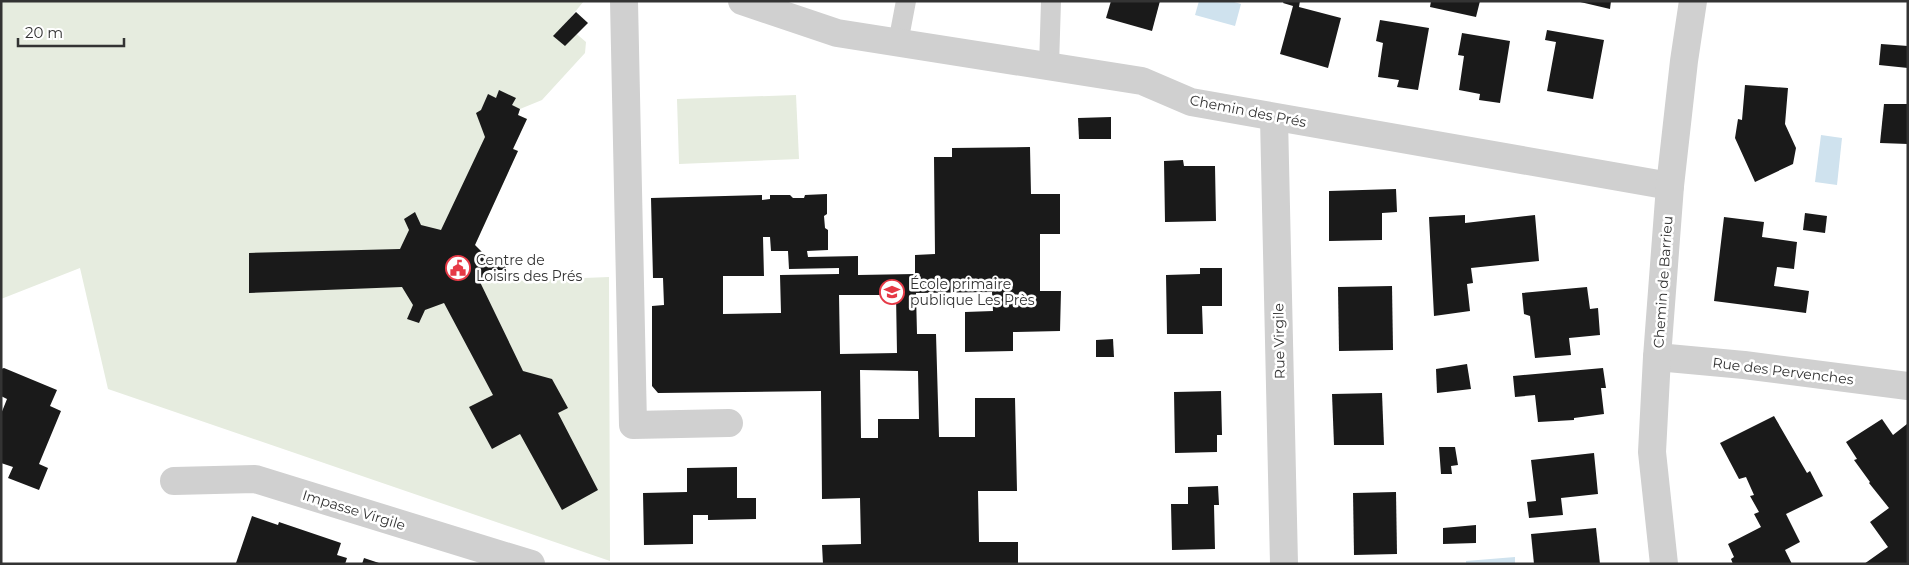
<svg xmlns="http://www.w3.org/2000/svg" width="1909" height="565" font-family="Montserrat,sans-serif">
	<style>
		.green { fill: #e6ecdf }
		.water { fill: #cfe2ee }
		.building { fill: #1a1a1a; fill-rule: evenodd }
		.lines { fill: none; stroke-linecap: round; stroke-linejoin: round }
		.service { stroke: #d0d0d0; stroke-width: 20 }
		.minor { stroke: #d0d0d0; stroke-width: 28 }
		.labels { text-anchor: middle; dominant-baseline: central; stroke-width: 5; stroke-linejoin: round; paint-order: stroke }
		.street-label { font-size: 14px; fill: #333; stroke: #fff }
		.poi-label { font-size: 14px; fill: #333; stroke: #fff; text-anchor: start }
	</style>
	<rect width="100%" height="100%" fill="#fff"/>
	<g class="green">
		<path d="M 1,1 L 584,1 L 565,24 L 586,42 L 585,53 L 542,100 L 520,109 L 518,115 L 527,119 L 513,148 L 518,151 L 475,245 L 488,258 L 505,257 L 506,270 L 489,270 L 481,282 L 609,277 L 610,561 L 108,389 L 80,268 L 1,299 Z"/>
		<path d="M 796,95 L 799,159 L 679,164 L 677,99 Z"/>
	</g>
	<g class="water">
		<path d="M 1199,1 L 1231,1 L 1241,4 L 1235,26 L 1195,15 Z"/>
		<path d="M 1821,135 L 1842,138 L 1837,185 L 1815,182 Z"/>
		<path d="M 1515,557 L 1515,564 L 1466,564 L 1466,561 Z"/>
	</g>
	<g class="building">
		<path d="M 1111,1 L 1160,1 L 1152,31 L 1106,18 Z"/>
		<path d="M 1284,1 L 1300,1 L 1299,7 L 1341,18 L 1328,68 L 1280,54 L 1293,6 L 1283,3 Z"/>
		<path d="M 1431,1 L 1480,1 L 1476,17 L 1430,7 Z"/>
		<path d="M 1576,1 L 1611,1 L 1610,9 Z"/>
		<path d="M 576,12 L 588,23 L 565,46 L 553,36 Z"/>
		<path d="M 1380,20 L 1429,28 L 1418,90 L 1397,87 L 1399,80 L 1378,77 L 1383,43 L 1376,41 Z"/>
		<path d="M 1547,30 L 1604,40 L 1593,99 L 1547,91 L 1556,42 L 1545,40 Z"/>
		<path d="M 1462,33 L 1510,41 L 1500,103 L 1479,100 L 1480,94 L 1459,90 L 1464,56 L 1458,55 Z"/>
		<path d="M 1881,44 L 1908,46 L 1908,68 L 1879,65 Z"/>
		<path d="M 1745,85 L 1788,88 L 1785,124 L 1796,148 L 1793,164 L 1755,182 L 1735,138 L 1738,119 L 1742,120 Z"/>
		<path d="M 499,90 L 516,98 L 512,105 L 520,109 L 518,115 L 527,119 L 513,149 L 518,151 L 475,245 L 488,258 L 505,257 L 506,270 L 489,270 L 480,282 L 523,371 L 552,379 L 568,408 L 558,413 L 598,490 L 562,510 L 520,434 L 492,449 L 469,407 L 493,395 L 444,303 L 425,310 L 419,323 L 407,319 L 413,305 L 402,287 L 249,293 L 249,253 L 400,249 L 409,230 L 404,219 L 415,212 L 421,225 L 441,230 L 485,137 L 476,113 L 481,110 L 488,94 L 496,98 Z"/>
		<path d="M 1884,104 L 1908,104 L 1908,144 L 1880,143 Z"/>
		<path d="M 1111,117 L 1111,139 L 1079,139 L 1078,118 Z"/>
		<path d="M 1030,147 L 1031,194 L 1060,194 L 1060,234 L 1040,234 L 1040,291 L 1061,291 L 1060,331 L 1013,332 L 1013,351 L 965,352 L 965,312 L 993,311 L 992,292 L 916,293 L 917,334 L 936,334 L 939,437 L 975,437 L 975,398 L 1015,398 L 1017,491 L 978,491 L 979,542 L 1018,542 L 1018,564 L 823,564 L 822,545 L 861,544 L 860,498 L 822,499 L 821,391 L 658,393 L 652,386 L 652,306 L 664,305 L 663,278 L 653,278 L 651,198 L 762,195 L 762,200 L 770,199 L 770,195 L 790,195 L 793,198 L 804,198 L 805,195 L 827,194 L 827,214 L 824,216 L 825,228 L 828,230 L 828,250 L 807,251 L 808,257 L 858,256 L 858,275 L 915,274 L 915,255 L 935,254 L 934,157 L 952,157 L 952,148 ZM 763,237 L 770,237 L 771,251 L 788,251 L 789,269 L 839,268 L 839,274 L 780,275 L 781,313 L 723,314 L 723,276 L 764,276 ZM 839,295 L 896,295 L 897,353 L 840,354 ZM 860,370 L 918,371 L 919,419 L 878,419 L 878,438 L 861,438 Z"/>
		<path d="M 1183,160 L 1184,166 L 1215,166 L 1216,221 L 1165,222 L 1164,161 Z"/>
		<path d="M 1396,189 L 1397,212 L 1382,213 L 1382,240 L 1329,241 L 1329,191 Z"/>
		<path d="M 1805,213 L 1827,216 L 1825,233 L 1803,230 Z"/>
		<path d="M 1465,215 L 1465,223 L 1535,215 L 1539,261 L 1471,268 L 1473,283 L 1467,284 L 1470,311 L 1434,316 L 1429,217 Z"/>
		<path d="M 1724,217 L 1764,222 L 1762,237 L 1797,242 L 1794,269 L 1777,267 L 1774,286 L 1809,291 L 1806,313 L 1714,301 Z"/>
		<path d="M 1200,268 L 1222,268 L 1222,306 L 1202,306 L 1203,334 L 1167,334 L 1166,275 L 1200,274 Z"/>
		<path d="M 1392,286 L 1393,350 L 1339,351 L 1338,287 Z"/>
		<path d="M 1587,287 L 1590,309 L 1598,308 L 1600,335 L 1569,338 L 1571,355 L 1535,358 L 1530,316 L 1524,314 L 1522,293 Z"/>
		<path d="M 1113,339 L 1114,357 L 1096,357 L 1096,340 Z"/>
		<path d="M 1467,364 L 1471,389 L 1437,393 L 1436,369 Z"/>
		<path d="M 4,368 L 57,390 L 50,406 L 61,411 L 39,464 L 48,468 L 39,490 L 8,478 L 13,467 L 1,463 L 1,414 L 7,399 L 1,396 L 1,369 Z"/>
		<path d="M 1603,368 L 1606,388 L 1601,388 L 1604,414 L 1574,418 L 1574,420 L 1538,422 L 1535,395 L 1515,397 L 1513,376 Z"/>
		<path d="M 1221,391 L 1222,435 L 1217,435 L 1217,452 L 1175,453 L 1174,392 Z"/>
		<path d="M 1382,393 L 1384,445 L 1334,445 L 1332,394 Z"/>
		<path d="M 1774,416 L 1807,473 L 1810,471 L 1823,496 L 1786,514 L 1800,542 L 1785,550 L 1792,564 L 1733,564 L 1731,559 L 1734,557 L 1728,544 L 1761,527 L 1754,514 L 1759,512 L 1750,496 L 1754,495 L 1746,477 L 1739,479 L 1720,443 Z"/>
		<path d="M 1882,419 L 1893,435 L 1907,424 L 1908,426 L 1908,564 L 1864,564 L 1888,547 L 1870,522 L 1889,508 L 1869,483 L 1870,482 L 1854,460 L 1857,459 L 1846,442 Z"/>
		<path d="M 1439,447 L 1455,447 L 1458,465 L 1451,466 L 1452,474 L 1441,474 Z"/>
		<path d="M 1594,453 L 1598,494 L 1561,498 L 1563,515 L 1529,518 L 1527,502 L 1536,501 L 1531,460 Z"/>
		<path d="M 737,467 L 737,498 L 756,498 L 756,519 L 708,520 L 708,515 L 693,515 L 693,544 L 644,545 L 643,493 L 687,492 L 687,468 Z"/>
		<path d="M 1218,486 L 1219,505 L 1214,505 L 1215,549 L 1172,550 L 1171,504 L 1188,504 L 1188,487 Z"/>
		<path d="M 1396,492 L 1397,554 L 1354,555 L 1353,493 Z"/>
		<path d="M 252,516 L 278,525 L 279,522 L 341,543 L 337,555 L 347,558 L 345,564 L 236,563 Z"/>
		<path d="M 1476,525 L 1476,543 L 1443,544 L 1443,528 Z"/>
		<path d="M 1596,528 L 1600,564 L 1534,564 L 1531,534 Z"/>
		<path d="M 364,558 L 379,563 L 379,564 L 362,564 Z"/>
	</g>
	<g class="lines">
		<g class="service">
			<path d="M 898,43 L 906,1"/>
			<path d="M 1049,66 L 1051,1"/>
		</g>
		<g class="minor">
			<path d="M 624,1 L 633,425 L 729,423"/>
			<path d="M 742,1 L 837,33 L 1142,81 L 1191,102 L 1670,186"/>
			<path d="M 1274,118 L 1284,564"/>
			<path d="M 1657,357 L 1744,365 L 1908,386"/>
			<path d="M 174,481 L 255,479 L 531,564"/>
			<path d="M 1664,564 L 1652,452 L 1657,357 L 1670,186 L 1684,61 L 1693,1"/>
		</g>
	</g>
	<defs>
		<symbol id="civic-ring" viewBox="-11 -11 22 22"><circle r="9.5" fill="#fff" stroke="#e63946" stroke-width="1.5"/><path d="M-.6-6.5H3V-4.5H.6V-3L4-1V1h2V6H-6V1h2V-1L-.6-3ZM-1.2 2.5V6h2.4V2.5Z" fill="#e63946"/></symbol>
		<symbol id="school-ring" viewBox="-11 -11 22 22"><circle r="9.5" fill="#fff" stroke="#e63946" stroke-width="1.5"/><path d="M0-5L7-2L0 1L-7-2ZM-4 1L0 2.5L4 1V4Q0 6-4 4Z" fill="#e63946"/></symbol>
	</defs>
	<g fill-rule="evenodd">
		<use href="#civic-ring" x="444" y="254" width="28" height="28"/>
		<use href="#school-ring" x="878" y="278" width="28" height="28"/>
	</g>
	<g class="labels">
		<g class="street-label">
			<text transform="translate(1248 111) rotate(11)">Chemin des Prés</text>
			<text transform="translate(1663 282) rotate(-86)">Chemin de Barrieu</text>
			<text transform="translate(1279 341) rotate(-91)">Rue Virgile</text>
			<text transform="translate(1783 371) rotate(7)">Rue des Pervenches</text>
			<text transform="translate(354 510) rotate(17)">Impasse Virgile</text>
		</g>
		<g class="poi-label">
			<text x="476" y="260">Centre de<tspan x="476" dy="16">Loisirs des Prés</tspan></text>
			<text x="910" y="284">École primaire<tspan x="910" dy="16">publique Les Près</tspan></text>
		</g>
	</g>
	<rect width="1909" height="565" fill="none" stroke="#333333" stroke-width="5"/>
	<path d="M18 38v8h106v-8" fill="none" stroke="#333333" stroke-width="2.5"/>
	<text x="25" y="38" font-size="15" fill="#333333" stroke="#ffffff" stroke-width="4" paint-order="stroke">20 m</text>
</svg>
